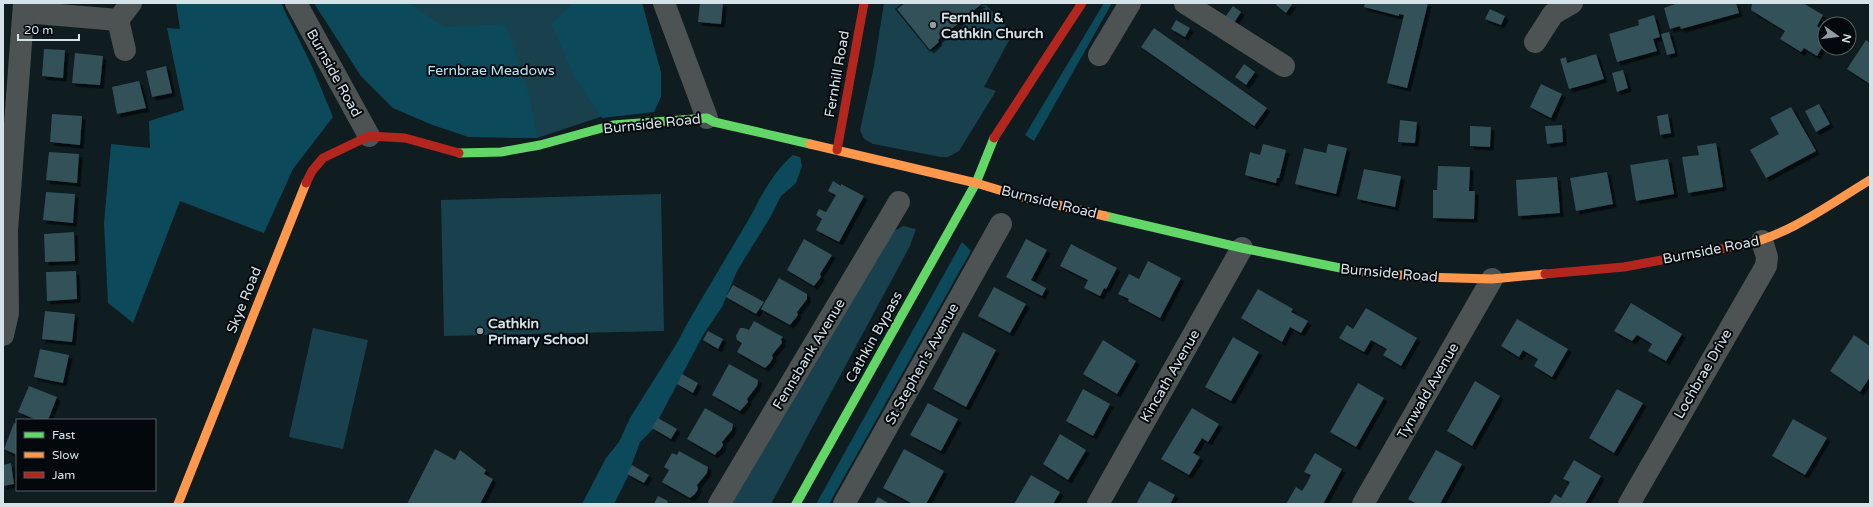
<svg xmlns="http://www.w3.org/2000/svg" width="1873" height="507" font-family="'Varela Round',sans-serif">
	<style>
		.green { fill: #18404d }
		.forest { fill: #0c495a }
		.building { fill: #305159; filter: url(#shadow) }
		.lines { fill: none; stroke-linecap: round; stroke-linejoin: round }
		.street { stroke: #4d5253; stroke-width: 22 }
		.fast { stroke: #63d668; stroke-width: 9 }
		.slow { stroke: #ff974d; stroke-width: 9 }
		.jam { stroke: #b3261e; stroke-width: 9 }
		.poi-dot { fill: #909da2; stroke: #02080b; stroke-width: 1.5 }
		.labels { text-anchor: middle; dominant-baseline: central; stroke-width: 4; stroke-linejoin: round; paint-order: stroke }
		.poi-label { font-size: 14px; font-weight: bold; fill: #d5e2e8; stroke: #02080b; text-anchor: start }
		.park-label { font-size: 14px; fill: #b4e7fa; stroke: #02080b }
		.street-label { font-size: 14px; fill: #d5e2e8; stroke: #02080b }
	</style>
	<defs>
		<filter id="shadow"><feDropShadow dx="3.5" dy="3.5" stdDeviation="0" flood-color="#0009"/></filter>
	</defs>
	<rect width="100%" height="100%" fill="#0f1c20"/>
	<g class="green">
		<path d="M 314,3 L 642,3 L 661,73 L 661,97 L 537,138 L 469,137 L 433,125 L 393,108 L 361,76 Z"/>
		<path d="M 884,3 L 902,3 L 895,9 L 930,52 L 942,43 L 940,40 L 983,5 L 986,5 L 1013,33 L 984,87 L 996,91 L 959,151 L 948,157 L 941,157 L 873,144 L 864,139 L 860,130 L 874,66 Z"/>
		<path d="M 661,194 L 664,331 L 444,336 L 441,200 Z"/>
		<path d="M 903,226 L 916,229 L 910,246 L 771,504 L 730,504 L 894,231 Z"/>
		<path d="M 313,328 L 368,340 L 343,449 L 289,437 Z"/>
	</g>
	<g class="forest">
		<path d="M 176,3 L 281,3 L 311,64 L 333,117 L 293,169 L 264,233 L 180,201 L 133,323 L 108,303 L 104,223 L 111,144 L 150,148 L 149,121 L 184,110 L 167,28 L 180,29 Z"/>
		<path d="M 314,3 L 409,3 L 444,27 L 506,24 L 530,97 L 537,138 L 469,137 L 433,125 L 393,108 L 361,76 Z"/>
		<path d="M 573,3 L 642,3 L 661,73 L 661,97 L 654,112 L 602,118 L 575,78 L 551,24 Z"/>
		<path d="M 1104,3 L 1112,3 L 1034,141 L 1025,135 Z"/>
		<path d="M 793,155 L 800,157 L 802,166 L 796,183 L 781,196 L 771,216 L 737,271 L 722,307 L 703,335 L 654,428 L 640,442 L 627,478 L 614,504 L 582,504 L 606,458 L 619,442 L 630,418 L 677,343 L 688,322 L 753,212 C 763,192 775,170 793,155 Z"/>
		<path d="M 962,242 L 971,251 L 829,504 L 816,504 Z"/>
	</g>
	<g class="building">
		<path d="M 700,3 L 723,3 L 721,24 L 698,22 Z"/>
		<path d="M 905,3 L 909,4 L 983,3 L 938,40 L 939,42 L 930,50 L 897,9 Z"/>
		<path d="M 1277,3 L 1293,3 L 1286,13 L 1276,5 Z"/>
		<path d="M 1365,3 L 1428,3 L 1407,88 L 1387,83 L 1404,15 L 1399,14 L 1399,16 L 1364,7 Z"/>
		<path d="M 1678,3 L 1736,3 L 1739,13 L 1681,29 L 1680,26 L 1670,29 L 1664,8 Z"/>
		<path d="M 1752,3 L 1803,3 L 1823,15 L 1817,26 L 1825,33 L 1825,42 L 1817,56 L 1804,48 L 1801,52 L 1780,39 L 1785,31 L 1751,10 Z"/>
		<path d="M 1233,6 L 1241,12 L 1232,26 L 1223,20 Z"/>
		<path d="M 1490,9 L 1505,16 L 1501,25 L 1485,19 Z"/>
		<path d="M 1654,15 L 1660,37 L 1653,39 L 1657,51 L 1617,62 L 1609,34 L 1639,25 L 1638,20 Z"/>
		<path d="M 1176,20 L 1190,28 L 1185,37 L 1171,29 Z"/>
		<path d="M 1154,28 L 1267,108 L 1254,126 L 1141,47 Z"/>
		<path d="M 1669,32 L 1675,53 L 1667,55 L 1661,34 Z"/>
		<path d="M 1866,40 L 1870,43 L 1870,84 L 1847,69 Z"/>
		<path d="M 44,49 L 65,50 L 63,78 L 42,76 Z"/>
		<path d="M 75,53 L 103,56 L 100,85 L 72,83 Z"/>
		<path d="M 1596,54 L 1604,79 L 1569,89 L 1560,59 L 1566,57 L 1567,63 Z"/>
		<path d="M 1244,64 L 1255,72 L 1246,85 L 1235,77 Z"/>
		<path d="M 166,66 L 172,93 L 152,97 L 146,71 Z"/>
		<path d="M 1623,70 L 1628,88 L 1617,92 L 1612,73 Z"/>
		<path d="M 139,81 L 146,108 L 117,114 L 112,87 Z"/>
		<path d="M 1541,84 L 1562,94 L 1551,118 L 1530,107 Z"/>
		<path d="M 1819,104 L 1830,124 L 1816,132 L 1805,111 Z"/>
		<path d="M 1791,107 L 1816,151 L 1766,178 L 1750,150 L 1779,134 L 1770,118 Z"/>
		<path d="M 52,114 L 82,116 L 80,145 L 50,142 Z"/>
		<path d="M 1668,114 L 1671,133 L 1660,135 L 1657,116 Z"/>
		<path d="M 1400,120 L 1417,122 L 1415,143 L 1398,142 Z"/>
		<path d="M 1562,125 L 1563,142 L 1547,144 L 1545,126 Z"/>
		<path d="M 1470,126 L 1491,127 L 1490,147 L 1470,146 Z"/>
		<path d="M 1716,143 L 1723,187 L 1688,193 L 1682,157 L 1699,155 L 1697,146 Z"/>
		<path d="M 1263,144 L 1286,150 L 1279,178 L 1277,178 L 1276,183 L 1245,175 L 1250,152 L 1260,155 Z"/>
		<path d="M 1328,144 L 1347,148 L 1336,194 L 1295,184 L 1304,148 L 1326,153 Z"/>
		<path d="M 49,152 L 79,154 L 77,183 L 46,180 Z"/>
		<path d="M 1668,159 L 1674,194 L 1636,201 L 1630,165 Z"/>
		<path d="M 1438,166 L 1470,167 L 1469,191 L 1475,191 L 1474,219 L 1433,218 L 1433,190 L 1437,190 Z"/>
		<path d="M 1364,169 L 1401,176 L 1395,207 L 1357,199 Z"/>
		<path d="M 1607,172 L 1613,204 L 1576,211 L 1570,178 Z"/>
		<path d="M 1557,177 L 1560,213 L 1518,216 L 1516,180 Z"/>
		<path d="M 833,181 L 841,186 L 841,184 L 864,196 L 839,242 L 816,230 L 822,219 L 816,215 L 819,209 L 826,212 L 836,195 L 828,191 Z"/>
		<path d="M 46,192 L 75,194 L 73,223 L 43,220 Z"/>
		<path d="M 74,232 L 75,261 L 45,262 L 44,234 Z"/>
		<path d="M 804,239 L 832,255 L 820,274 L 821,277 L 814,286 L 787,270 Z"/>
		<path d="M 1026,239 L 1047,250 L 1031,280 L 1046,288 L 1042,296 L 1006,277 Z"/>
		<path d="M 1071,244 L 1117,268 L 1106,289 L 1104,288 L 1100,296 L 1084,288 L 1088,280 L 1060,266 Z"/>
		<path d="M 1148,261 L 1181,278 L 1160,318 L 1128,301 L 1129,299 L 1118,294 L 1129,274 L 1139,279 Z"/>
		<path d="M 76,271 L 77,299 L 47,301 L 46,272 Z"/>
		<path d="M 779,278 L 807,294 L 807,299 L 797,312 L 798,315 L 790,325 L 761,309 Z"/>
		<path d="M 733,285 L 764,302 L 756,314 L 726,297 Z"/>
		<path d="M 994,287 L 1026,304 L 1010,333 L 978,316 Z"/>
		<path d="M 1258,289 L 1293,309 L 1291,312 L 1308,321 L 1301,333 L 1290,327 L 1282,342 L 1241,318 Z"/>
		<path d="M 1631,303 L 1682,334 L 1666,361 L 1648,351 L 1652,344 L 1644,339 L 1637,335 L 1632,341 L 1614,331 Z"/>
		<path d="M 1366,308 L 1417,338 L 1401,366 L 1383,355 L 1387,349 L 1371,340 L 1364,352 L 1339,338 L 1347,325 L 1353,329 Z"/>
		<path d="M 45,311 L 75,314 L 72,342 L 42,339 Z"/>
		<path d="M 1517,319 L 1568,349 L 1552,377 L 1534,366 L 1538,359 L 1531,355 L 1523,350 L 1519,357 L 1501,346 Z"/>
		<path d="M 754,321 L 783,337 L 781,339 L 782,343 L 772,355 L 773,358 L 770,363 L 765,368 L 737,352 L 742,343 L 737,340 L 736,336 L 740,328 L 744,328 L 749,330 Z"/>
		<path d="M 708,331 L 723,339 L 718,349 L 703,340 Z"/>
		<path d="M 963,332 L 996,350 L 966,407 L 933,389 Z"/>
		<path d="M 1854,335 L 1870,346 L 1870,377 L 1860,392 L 1830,371 Z"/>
		<path d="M 1233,337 L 1259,352 L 1231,401 L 1205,387 Z"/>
		<path d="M 1103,340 L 1136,361 L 1117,394 L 1083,374 Z"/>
		<path d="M 40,349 L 69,355 L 63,383 L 34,377 Z"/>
		<path d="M 729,364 L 758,380 L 757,386 L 747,399 L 748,402 L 740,411 L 712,395 Z"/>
		<path d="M 682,374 L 698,383 L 693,393 L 677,384 Z"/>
		<path d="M 1475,381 L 1500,396 L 1472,446 L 1447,431 Z"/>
		<path d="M 1358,383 L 1384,398 L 1356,447 L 1330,432 Z"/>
		<path d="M 29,386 L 57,397 L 48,420 L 37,420 L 18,412 Z"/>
		<path d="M 1083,389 L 1110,404 L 1093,436 L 1066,421 Z"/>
		<path d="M 1617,389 L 1643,403 L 1614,453 L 1589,438 Z"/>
		<path d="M 928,403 L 958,419 L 941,451 L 910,435 Z"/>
		<path d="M 705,408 L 733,424 L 732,430 L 722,442 L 723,445 L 720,450 L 717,452 L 715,455 L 687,439 Z"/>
		<path d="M 1192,408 L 1219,424 L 1208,442 L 1202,438 L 1193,453 L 1200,457 L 1189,475 L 1161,459 Z"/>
		<path d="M 658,418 L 677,429 L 671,439 L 652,428 Z"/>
		<path d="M 1793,419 L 1827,438 L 1805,475 L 1772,456 Z"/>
		<path d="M 14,423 L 17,424 L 17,455 L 4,449 Z"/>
		<path d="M 1060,434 L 1086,450 L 1068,480 L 1043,464 Z"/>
		<path d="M 435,449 L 455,460 L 460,450 L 486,470 L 484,474 L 493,479 L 480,504 L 407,504 Z"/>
		<path d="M 904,449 L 944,471 L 926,504 L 913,504 L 883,488 Z"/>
		<path d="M 1436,450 L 1462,464 L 1440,504 L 1417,504 L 1408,499 Z"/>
		<path d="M 679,451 L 708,467 L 707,473 L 697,485 L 698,489 L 695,494 L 690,498 L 662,482 L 669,470 L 664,467 L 672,453 L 677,455 Z"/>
		<path d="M 1315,453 L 1342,469 L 1328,495 L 1323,504 L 1286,504 L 1296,487 L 1302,491 L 1307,483 L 1311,475 L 1304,472 Z"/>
		<path d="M 1574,460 L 1601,476 L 1585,504 L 1549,504 L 1555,494 L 1561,498 L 1570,482 L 1563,479 Z"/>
		<path d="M 11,463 L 14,484 L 3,486 L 3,465 Z"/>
		<path d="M 632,465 L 649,475 L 644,483 L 627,474 Z"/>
		<path d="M 1031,475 L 1060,492 L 1053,504 L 1014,504 Z"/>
		<path d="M 1149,481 L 1175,495 L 1170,504 L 1136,504 Z"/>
		<path d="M 658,496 L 668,501 L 667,504 L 654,504 Z"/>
		<path d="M 878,497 L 890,504 L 874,504 Z"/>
	</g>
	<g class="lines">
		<g class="street">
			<path d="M 296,3 L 369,136"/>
			<path d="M 664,3 L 707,118"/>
			<path d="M 1185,3 L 1284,66"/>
			<path d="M 24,12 L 118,20"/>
			<path d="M 118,20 L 125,50"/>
			<path d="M 118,20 L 131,3"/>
			<path d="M 1535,42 L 1553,14 L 1572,3"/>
			<path d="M 1099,55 L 1130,3"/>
			<path d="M 3,335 L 8,313 L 7,231 L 24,3"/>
			<path d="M 719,504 L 899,202"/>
			<path d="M 844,504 L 1001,224"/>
			<path d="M 1098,504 L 1242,248"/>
			<path d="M 1363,504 L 1492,279"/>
			<path d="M 1629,504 L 1766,266 L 1767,257 L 1762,241"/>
		</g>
		<g class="fast">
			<path d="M 459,153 L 501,152 L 540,145 L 613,125 L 707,118 L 714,122 L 810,144"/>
			<path d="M 1105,216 L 1242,248 L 1355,271"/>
			<path d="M 796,504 L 976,183 L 994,138"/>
		</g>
		<g class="slow">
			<path d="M 810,144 L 976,183 L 1019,196 L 1105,216"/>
			<path d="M 1742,245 C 1788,236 1830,204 1870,180"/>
			<path d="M 1355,271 L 1422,277 L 1492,279 L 1545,274"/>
			<path d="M 178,504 L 306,183"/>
		</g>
		<g class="jam">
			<path d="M 994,138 L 1082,3"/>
			<path d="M 837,150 L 864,3"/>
			<path d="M 306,183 L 312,171 L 323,158 L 369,136 L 405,138 L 459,153"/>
			<path d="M 1545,274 L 1624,267 L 1742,245"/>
		</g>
	</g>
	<g class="poi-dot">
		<circle cx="933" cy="25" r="4"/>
		<circle cx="480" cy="331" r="4"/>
	</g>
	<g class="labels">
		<g class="poi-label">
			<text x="941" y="17">Fernhill &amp;<tspan x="941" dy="16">Cathkin Church</tspan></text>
			<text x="488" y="323">Cathkin<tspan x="488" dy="16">Primary School</tspan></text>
		</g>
		<g class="park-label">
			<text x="491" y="70">Fernbrae Meadows</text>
		</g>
		<g class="street-label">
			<text transform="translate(334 73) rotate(61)">Burnside Road</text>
			<text transform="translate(837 74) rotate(-80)">Fernhill Road</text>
			<text transform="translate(652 124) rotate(-6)">Burnside Road</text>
			<text transform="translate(1049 202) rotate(14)">Burnside Road</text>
			<text transform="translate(1711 250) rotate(-11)">Burnside Road</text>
			<text transform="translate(1389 273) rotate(5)">Burnside Road</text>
			<text transform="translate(244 300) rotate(-68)">Skye Road</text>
			<text transform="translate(874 337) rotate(-61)">Cathkin Bypass</text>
			<text transform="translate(809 354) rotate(-59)">Fennsbank Avenue</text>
			<text transform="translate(922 364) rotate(-61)">St Stephen's Avenue</text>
			<text transform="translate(1703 374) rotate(-60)">Lochbrae Drive</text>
			<text transform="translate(1170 376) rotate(-60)">Kincath Avenue</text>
			<text transform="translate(1428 391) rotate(-60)">Tynwald Avenue</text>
		</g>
	</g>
	<rect width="1873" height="507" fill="none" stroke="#d5e2e8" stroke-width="8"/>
	<rect x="16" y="419" width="140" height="72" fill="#02080b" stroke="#565f63"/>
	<rect x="24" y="432" width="20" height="6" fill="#63d668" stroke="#565f63"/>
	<text x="52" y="439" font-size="12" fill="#d5e2e8">Fast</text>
	<rect x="24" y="452" width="20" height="6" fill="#ff974d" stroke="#565f63"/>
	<text x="52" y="459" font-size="12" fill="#d5e2e8">Slow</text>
	<rect x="24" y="472" width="20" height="6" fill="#b3261e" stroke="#565f63"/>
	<text x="52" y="479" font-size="12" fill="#d5e2e8">Jam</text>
	<g transform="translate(1837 36) rotate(104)"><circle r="19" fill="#02080b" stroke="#565f63"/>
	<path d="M0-3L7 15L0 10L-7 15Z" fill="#909da2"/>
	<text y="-6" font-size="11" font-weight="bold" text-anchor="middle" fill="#d5e2e8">N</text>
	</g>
	<path d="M18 34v6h61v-6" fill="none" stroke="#d5e2e8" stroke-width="2"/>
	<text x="24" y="34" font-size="12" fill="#d5e2e8" stroke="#02080b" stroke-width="3" paint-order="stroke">20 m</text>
</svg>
